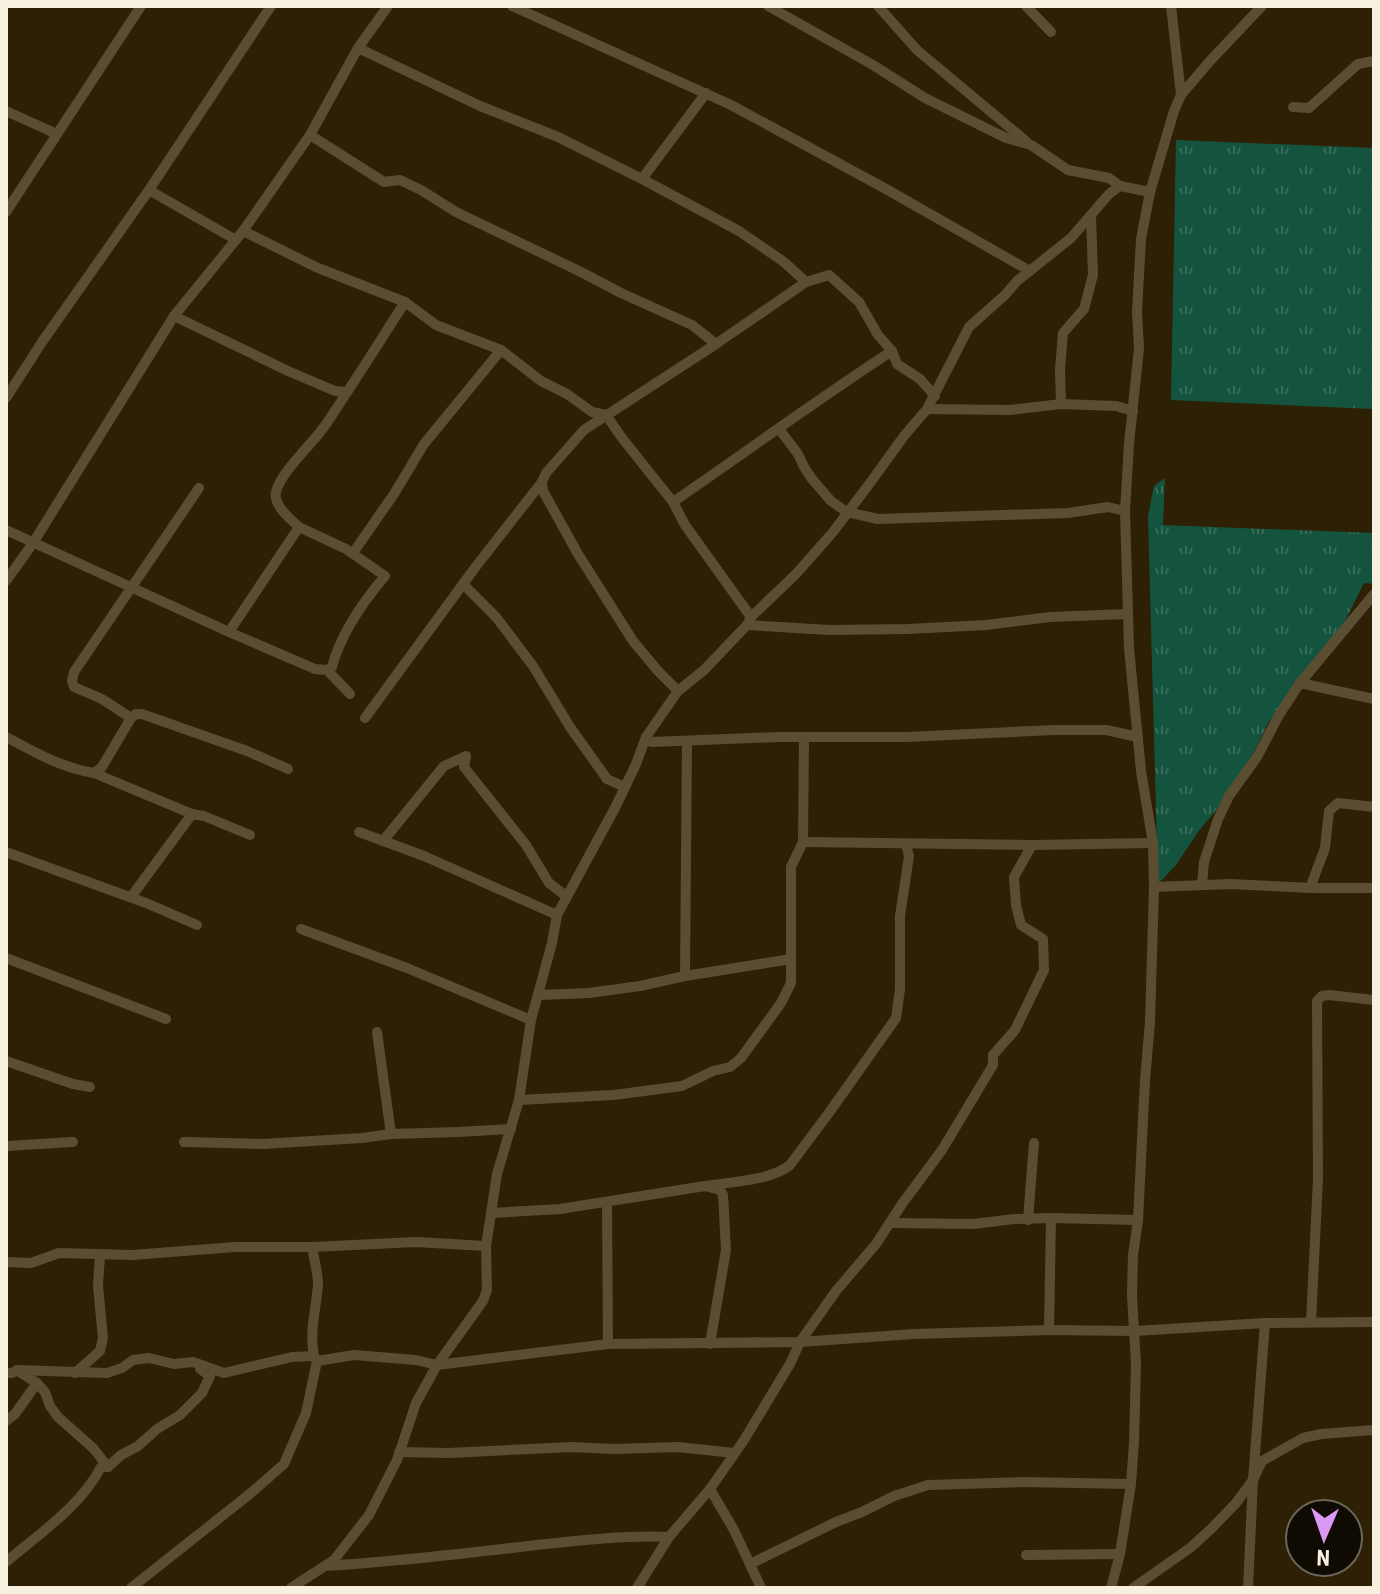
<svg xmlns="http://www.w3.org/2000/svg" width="1380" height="1594" font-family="'Roboto Condensed',sans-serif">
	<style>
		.grass { fill: url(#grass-tufts) }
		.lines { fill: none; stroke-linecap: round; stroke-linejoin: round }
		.minor { stroke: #5b4d32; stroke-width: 10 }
	</style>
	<defs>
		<pattern id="grass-tufts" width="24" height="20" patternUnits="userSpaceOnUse" patternTransform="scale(2)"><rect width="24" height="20" fill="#14533d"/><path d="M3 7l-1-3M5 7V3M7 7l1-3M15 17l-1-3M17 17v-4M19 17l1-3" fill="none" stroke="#376c59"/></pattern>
	</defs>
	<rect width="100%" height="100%" fill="#2d2005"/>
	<g class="grass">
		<path d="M 1176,140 L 1374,148 L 1374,409 L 1171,400 Z"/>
		<path d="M 1165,478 L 1163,525 L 1374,533 L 1374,584 L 1364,583 L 1342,627 L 1268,723 L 1239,782 L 1198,832 L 1176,865 L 1158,884 L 1148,516 L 1154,486 Z"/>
	</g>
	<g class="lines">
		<g class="minor">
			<path d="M 512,6 L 731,105 L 886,189 L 1030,271"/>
			<path d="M 768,6 L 873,65 L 925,98 L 1006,138 L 1031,145 L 1068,170 L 1109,178 L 1120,186"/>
			<path d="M 878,6 L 917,50 L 1027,142"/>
			<path d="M 1026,6 L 1051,32"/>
			<path d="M 1171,6 L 1181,95"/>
			<path d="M 358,48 L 480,106 L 558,137 L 642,179 L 739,231 L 784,262 L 806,282 L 829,275 L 859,302 L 878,335 L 892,351 L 897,364 L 920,379 L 935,396"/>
			<path d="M 1293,107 L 1309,108 L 1358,64 L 1374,61"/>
			<path d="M 6,111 L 57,134"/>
			<path d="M 310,135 L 384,182 L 400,180 L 421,190 L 456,212 L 579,271 L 621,293 L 692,325 L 716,344"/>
			<path d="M 642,179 L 706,93"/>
			<path d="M 149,190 L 236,240"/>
			<path d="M 6,212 L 141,6"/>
			<path d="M 243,231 L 318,268 L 405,302 L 436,325 L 501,350 L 541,381 L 567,394 L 592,412 L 606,415 L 622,438 L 673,502 L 685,525 L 751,617"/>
			<path d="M 174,316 L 288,371 L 335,391 L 346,392"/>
			<path d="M 6,398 L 42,342 L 149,190 L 271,6"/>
			<path d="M 1061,404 L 1060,370 L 1063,333 L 1084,309 L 1093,275 L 1091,216"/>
			<path d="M 927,409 L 1009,410 L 1061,404 L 1116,406 L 1133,411"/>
			<path d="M 779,429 L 798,454 L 804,467 L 812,479 L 831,501 L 847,512 L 878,519 L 1068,513 L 1108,507 L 1125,511"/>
			<path d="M 673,502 C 746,452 818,399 892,351"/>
			<path d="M 299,527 C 290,519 273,505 276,492 C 280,473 312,444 324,427 C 352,386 378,344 405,302"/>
			<path d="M 6,530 L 229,632 L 315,669 L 327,670 L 332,667 C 341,633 362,603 385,576 L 346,549 L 299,527 L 229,632"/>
			<path d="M 353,553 L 394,494 L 424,444 L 501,350"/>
			<path d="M 6,581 L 33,543 L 174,316 L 243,231 L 310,135 L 358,48 L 388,6"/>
			<path d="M 463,584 L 496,617 L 533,666 L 570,727 L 607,779 L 625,787"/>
			<path d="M 747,625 L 830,630 L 908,629 L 986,625 L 1050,617 L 1128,614"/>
			<path d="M 327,670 L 350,694"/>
			<path d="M 1300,683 L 1374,699"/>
			<path d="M 678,691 L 658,671 L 633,641 L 578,554 L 543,491 L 542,482 L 546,473 L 584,430 L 716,344 L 806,282"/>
			<path d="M 131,718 L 102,699 L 74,687 L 72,681 L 74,672 L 199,488"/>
			<path d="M 365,718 L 474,569 L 542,482"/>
			<path d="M 6,737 C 34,752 62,768 94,773 L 102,767 L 131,718 L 136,714 L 142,714 L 247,751 L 288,769"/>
			<path d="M 646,737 L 651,742 L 779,737 L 906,737 L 1053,730 L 1106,730 L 1138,737"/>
			<path d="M 94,773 L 192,814"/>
			<path d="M 359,832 L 424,856 L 557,915"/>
			<path d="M 383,841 L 444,766 L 466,756 L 464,767 L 526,845 L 549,883 L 566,896"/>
			<path d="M 803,842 L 1032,845 L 1153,843"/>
			<path d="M 6,852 L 146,903 L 197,925"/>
			<path d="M 1202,884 L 1204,862 L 1218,819 L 1229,796 L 1257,757 L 1279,715 L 1300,683 L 1374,594"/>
			<path d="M 1154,887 L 1230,884 L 1310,888 L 1374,888"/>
			<path d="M 1310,888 L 1325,848 L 1329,811 L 1338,803 L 1374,807"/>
			<path d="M 131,897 L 192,814 L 204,816 L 250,835"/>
			<path d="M 301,929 L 407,968 L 531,1020"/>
			<path d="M 6,958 L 166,1019"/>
			<path d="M 685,976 L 687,741"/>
			<path d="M 539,995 L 589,993 L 640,986 L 685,976 L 791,959 L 791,867 L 803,842 L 804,737"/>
			<path d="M 377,1032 L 391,1134"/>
			<path d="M 6,1061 L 73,1084 L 90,1087"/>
			<path d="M 519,1100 L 614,1095 L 682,1086 L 713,1071 L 730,1067 L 741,1058 L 781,1003 L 791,983 L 791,953"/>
			<path d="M 184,1142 L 262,1144 L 362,1138 L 391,1134 L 458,1132 L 511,1129"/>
			<path d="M 6,1146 L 73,1142"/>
			<path d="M 705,1186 C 730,1182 770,1181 790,1165 L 831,1110 L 896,1018 L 900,989 L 900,916 L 909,856 L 906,844"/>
			<path d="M 607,1202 L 608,1344"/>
			<path d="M 491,1213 L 560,1209 L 705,1186 L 720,1190 L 723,1195 L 726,1250 L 710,1344"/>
			<path d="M 1028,1220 L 1034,1143"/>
			<path d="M 890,1223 L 974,1224 L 1014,1219 L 1051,1218 L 1138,1220"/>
			<path d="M 312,1247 C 314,1260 318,1272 318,1285 C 316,1310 309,1331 314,1356"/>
			<path d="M 6,1262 L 31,1263 L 59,1253 L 132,1255 L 235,1247 L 312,1247 L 416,1242 L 486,1246"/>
			<path d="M 1311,1322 L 1318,1178 L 1317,1001 L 1322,996 L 1329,995 L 1374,1000"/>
			<path d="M 1049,1330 L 1051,1218"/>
			<path d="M 6,1373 L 12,1373 L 17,1370 L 107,1373 L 122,1368 L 133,1360 L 149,1358 L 174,1364 L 193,1362 L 224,1373 L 292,1357 L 314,1356 L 317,1361 L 354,1355 L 416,1360 L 437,1365 L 608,1344 L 800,1342 L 914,1334 L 1049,1330 L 1135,1331 L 1265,1323 L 1374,1322"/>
			<path d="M 75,1373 L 100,1351 L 103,1338 L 98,1286 L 100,1255"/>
			<path d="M 6,1421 L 15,1414 L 37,1383"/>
			<path d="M 399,1452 L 449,1453 L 571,1447 L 615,1449 L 678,1447 L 734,1453"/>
			<path d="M 108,1467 L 121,1455 L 138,1446 L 157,1429 L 180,1415 L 202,1393 L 210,1376 L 200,1369"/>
			<path d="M 710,1489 L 734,1530 L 761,1588"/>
			<path d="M 1026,1555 L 1120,1554"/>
			<path d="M 6,1562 C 39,1534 81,1506 101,1467 L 108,1467 L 93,1448 L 58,1417 L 50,1406 L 45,1392 L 37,1383 L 18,1371"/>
			<path d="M 750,1564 L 836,1522 L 862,1512 L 894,1496 L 928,1485 L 1023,1482 L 1131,1484"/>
			<path d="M 325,1566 C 393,1562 460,1554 528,1546 C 575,1541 622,1535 669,1537"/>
			<path d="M 131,1588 L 251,1493 L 284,1464 L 306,1413 L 317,1361"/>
			<path d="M 291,1588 L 334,1560 L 369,1515 L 397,1460 L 416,1403 L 437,1365 L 483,1301 L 487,1290 L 486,1246 L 497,1174 L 519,1100 L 531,1020 L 552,943 L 557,915 L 616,806 L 636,764 L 646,737 L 678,691 L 704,670 L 747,625 L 751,617 L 796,574 L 833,532 L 870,483 L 904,436 L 927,409 L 969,327 L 1005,295 L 1017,281 L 1071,238 L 1109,194 L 1120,186 L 1150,192"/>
			<path d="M 637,1588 L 669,1537 L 710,1489 L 744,1440 L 790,1364 L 800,1342 L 836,1291 L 876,1244 L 902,1204 L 942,1150 L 993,1065 L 993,1055 L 1015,1030 L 1044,970 L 1043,939 L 1021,925 L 1016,905 L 1014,877 L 1032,845"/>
			<path d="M 1111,1588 L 1120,1554 L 1131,1484 L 1134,1442 L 1136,1364 L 1132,1296 L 1133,1255 L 1138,1220 L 1145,1080 L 1150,1022 L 1154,887 L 1153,843 L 1141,771 L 1129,648 L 1125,511 L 1129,444 L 1139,348 L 1137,312 L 1141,239 L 1150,192 L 1174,111 L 1181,95 L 1209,62 L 1262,6"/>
			<path d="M 1133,1588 L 1190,1548 L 1212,1528 L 1236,1503 L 1253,1480 L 1262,1461 L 1303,1438 L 1321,1434 L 1374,1430"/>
			<path d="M 1248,1588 L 1253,1480 L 1265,1323"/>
		</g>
	</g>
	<rect width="1380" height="1594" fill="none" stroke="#f7efdf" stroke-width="16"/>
	<g transform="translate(1324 1538) rotate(182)"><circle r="38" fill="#100b02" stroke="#6c665a" stroke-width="2"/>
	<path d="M0-6L14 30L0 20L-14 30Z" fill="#db99f5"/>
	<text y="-12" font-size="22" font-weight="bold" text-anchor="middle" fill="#f7efdf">N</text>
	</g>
</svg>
